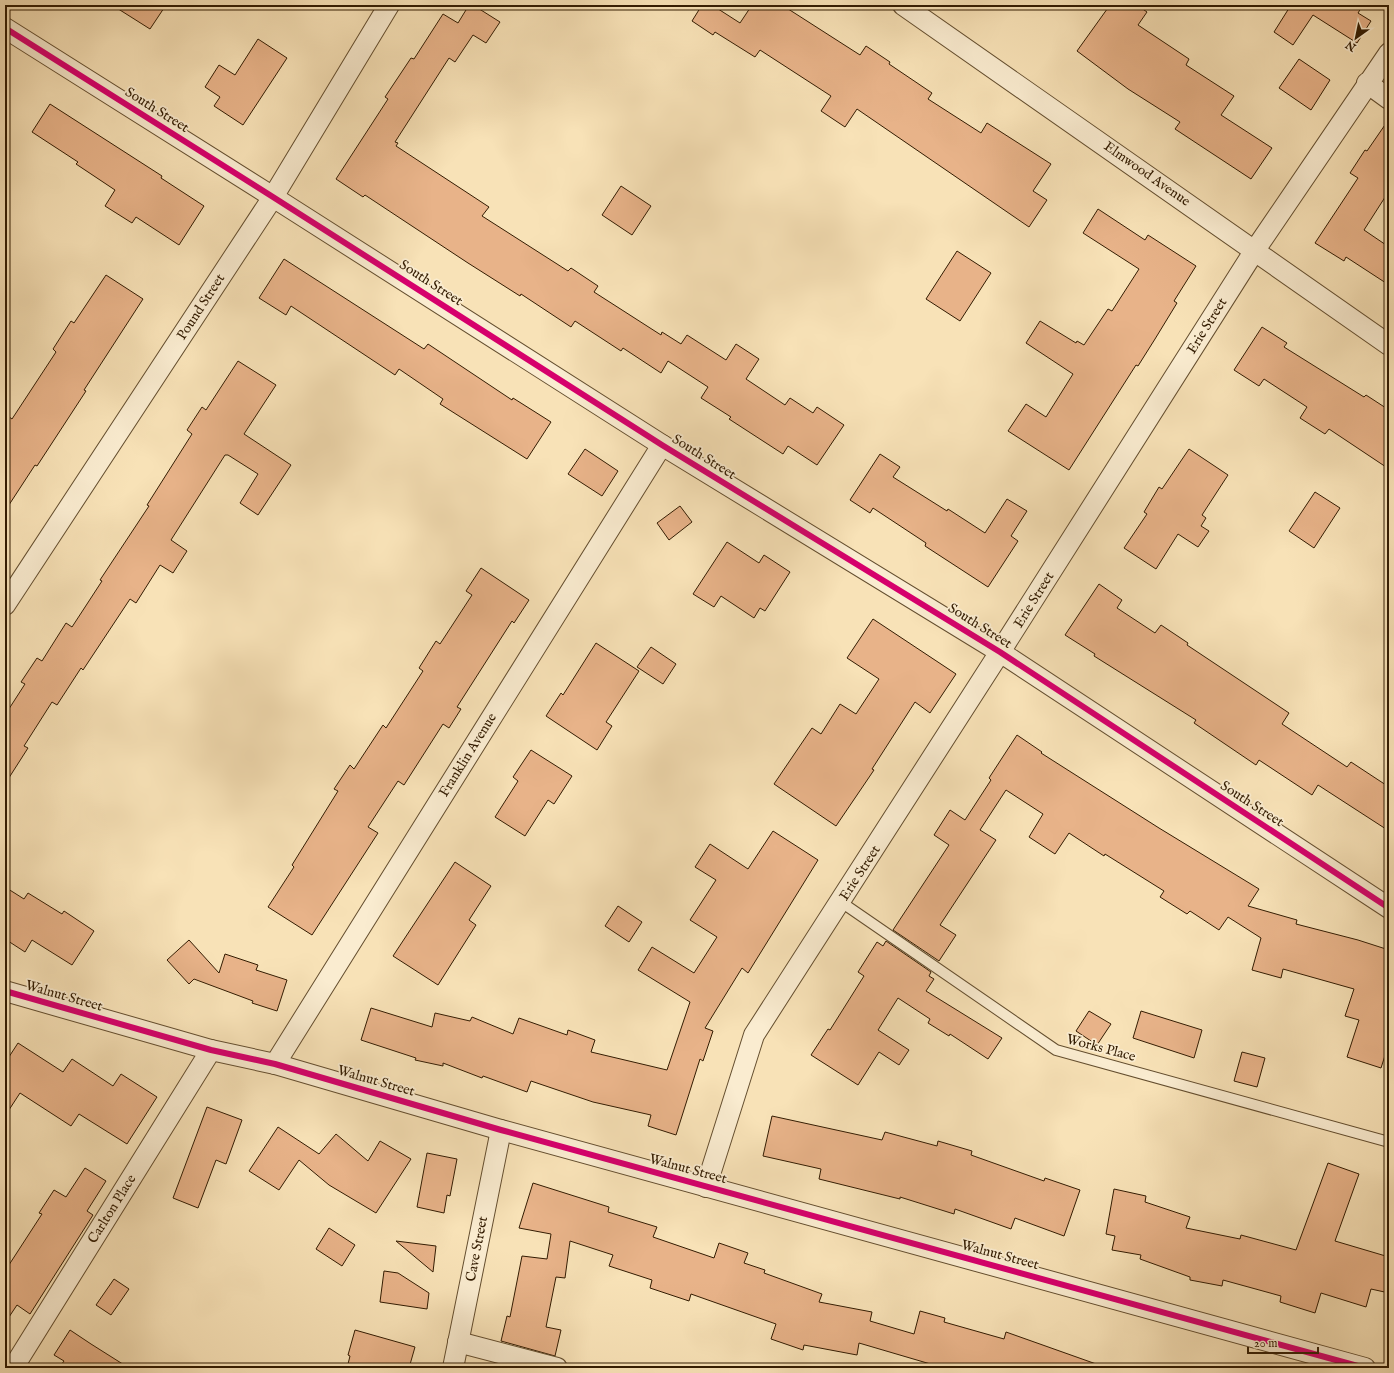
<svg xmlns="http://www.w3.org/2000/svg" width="1394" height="1373" font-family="'IM FELL English',serif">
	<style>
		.building { fill: #e8b389; stroke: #331c02 }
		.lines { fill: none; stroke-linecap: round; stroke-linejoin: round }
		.service-casing { stroke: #644e2f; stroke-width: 12 }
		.minor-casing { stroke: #644e2f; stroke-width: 22 }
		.service { stroke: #faecd0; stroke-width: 10 }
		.minor { stroke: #faecd0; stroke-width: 20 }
		.cycleway-casing { stroke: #faecd0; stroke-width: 8 }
		.cycleway { stroke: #d6006c; stroke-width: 6 }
		.labels { text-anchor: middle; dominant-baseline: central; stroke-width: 3.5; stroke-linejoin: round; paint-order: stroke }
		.street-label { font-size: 14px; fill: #331c02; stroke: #faecd0 }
	</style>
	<rect width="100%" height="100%" fill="#f8e2b7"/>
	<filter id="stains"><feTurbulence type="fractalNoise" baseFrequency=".005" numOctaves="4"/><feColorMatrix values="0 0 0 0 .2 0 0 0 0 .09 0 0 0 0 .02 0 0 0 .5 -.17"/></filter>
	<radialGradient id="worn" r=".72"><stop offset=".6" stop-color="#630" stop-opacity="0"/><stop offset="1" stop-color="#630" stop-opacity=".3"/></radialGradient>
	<g class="building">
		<path d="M 112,5 L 166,5 L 150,29 Z"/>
		<path d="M 469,5 L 473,5 L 500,22 L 486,43 L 473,35 L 455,62 L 449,58 L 395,142 L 398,143 L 396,146 L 489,207 L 482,216 L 568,271 L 571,268 L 598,286 L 594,292 L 661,335 L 662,332 L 681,344 L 687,335 L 726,360 L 736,344 L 759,359 L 746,379 L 785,405 L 790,398 L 813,413 L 817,407 L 844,425 L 817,465 L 788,446 L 783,454 L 729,419 L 731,417 L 701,398 L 708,387 L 668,361 L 661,373 L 623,348 L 621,351 L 575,321 L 571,327 L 521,294 L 520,296 L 468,263 L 365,195 L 363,197 L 336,179 L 388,99 L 385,97 L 411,58 L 414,59 L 443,14 L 458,23 Z"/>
		<path d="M 702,5 L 712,5 L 740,23 L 752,5 L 782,5 L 860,55 L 866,46 L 890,62 L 889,64 L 932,93 L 928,99 L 981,133 L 987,123 L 1051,164 L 1033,191 L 1047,200 L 1029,227 L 857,109 L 845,127 L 821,111 L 831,96 L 760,50 L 755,57 L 715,32 L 713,35 L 692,21 Z"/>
		<path d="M 1110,5 L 1137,5 L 1147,12 L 1138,25 L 1189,59 L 1186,65 L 1234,96 L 1221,115 L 1272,148 L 1251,179 L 1175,129 L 1180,122 L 1128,89 L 1077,51 Z"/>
		<path d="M 1291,5 L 1363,5 L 1358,13 L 1371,21 L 1357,43 L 1313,15 L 1293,45 L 1274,32 Z"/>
		<path d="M 258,39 L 287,58 L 243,125 L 214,106 L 220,97 L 205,87 L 219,65 L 235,75 Z"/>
		<path d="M 1299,59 L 1330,80 L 1311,110 L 1279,88 Z"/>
		<path d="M 50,104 L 162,176 L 161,178 L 204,206 L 179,245 L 136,217 L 132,223 L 105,206 L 115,190 L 76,164 L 78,162 L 32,132 Z"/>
		<path d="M 1389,119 L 1389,191 L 1364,230 L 1389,247 L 1389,285 L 1346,257 L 1344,261 L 1315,243 L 1358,178 L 1350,173 L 1365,150 L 1367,151 Z"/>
		<path d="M 621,186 L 651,206 L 632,235 L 602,215 Z"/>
		<path d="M 1098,209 L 1145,240 L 1148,235 L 1196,266 L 1174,301 L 1177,303 L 1155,339 L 1138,366 L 1136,365 L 1069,470 L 1008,431 L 1026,404 L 1046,417 L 1073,374 L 1026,343 L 1040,321 L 1076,343 L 1077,341 L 1084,345 L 1108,309 L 1112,311 L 1139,269 L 1083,233 Z"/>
		<path d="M 957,251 L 991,273 L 960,321 L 926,299 Z"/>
		<path d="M 284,259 L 424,349 L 428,344 L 512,400 L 513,398 L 551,422 L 527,459 L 440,404 L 443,399 L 399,369 L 395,375 L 291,306 L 286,315 L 259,298 Z"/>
		<path d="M 106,275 L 143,299 L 84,390 L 86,391 L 37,466 L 35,465 L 5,511 L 5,414 L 12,419 L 56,352 L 53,349 L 71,321 L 74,323 Z"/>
		<path d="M 1262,327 L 1287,343 L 1284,347 L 1364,397 L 1366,395 L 1389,410 L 1389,469 L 1329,429 L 1325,434 L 1300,418 L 1307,407 L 1264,379 L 1259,386 L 1234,370 Z"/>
		<path d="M 238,361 L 276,385 L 244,434 L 291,465 L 258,515 L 240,503 L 258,474 L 228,455 L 225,455 L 171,540 L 187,551 L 173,573 L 160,565 L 136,603 L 130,599 L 83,670 L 81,668 L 57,705 L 52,702 L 24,746 L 28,748 L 5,784 L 5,715 L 25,684 L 21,682 L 37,658 L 42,661 L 66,623 L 72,627 L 102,581 L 100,580 L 149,506 L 147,505 L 192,434 L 187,430 L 202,407 L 206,410 Z"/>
		<path d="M 585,449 L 618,471 L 602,496 L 568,474 Z"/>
		<path d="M 1189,449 L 1228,475 L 1202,515 L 1206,518 L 1201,526 L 1209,531 L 1198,547 L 1178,534 L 1156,569 L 1124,548 L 1147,514 L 1144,512 L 1159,487 L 1162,489 Z"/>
		<path d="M 880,454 L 900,467 L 893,477 L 947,511 L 948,509 L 985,533 L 1007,499 L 1027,511 L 1011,536 L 1018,541 L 988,587 L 925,546 L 926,543 L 873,508 L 870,513 L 850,500 Z"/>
		<path d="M 1315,492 L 1340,508 L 1314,548 L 1289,531 Z"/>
		<path d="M 680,506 L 692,522 L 669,540 L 657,523 Z"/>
		<path d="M 727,542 L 759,563 L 764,555 L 790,572 L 765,611 L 760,608 L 754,618 L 721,596 L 714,607 L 693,594 Z"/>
		<path d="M 481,568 L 529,600 L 514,623 L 512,621 L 457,707 L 461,709 L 449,728 L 443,724 L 404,785 L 398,781 L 368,827 L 378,833 L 312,935 L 268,907 L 294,867 L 292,865 L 338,791 L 334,789 L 350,765 L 354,769 L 383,725 L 386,728 L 423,671 L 419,668 L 436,641 L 440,644 L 472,595 L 466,591 Z"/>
		<path d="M 1099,584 L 1122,600 L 1117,608 L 1155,633 L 1161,625 L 1188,643 L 1187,645 L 1289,713 L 1282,724 L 1347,767 L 1351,762 L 1389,787 L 1389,831 L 1318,785 L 1312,795 L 1259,760 L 1256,765 L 1194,723 L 1196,720 L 1094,656 L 1095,654 L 1065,635 Z"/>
		<path d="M 873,619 L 956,674 L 930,713 L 915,702 L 872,769 L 874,770 L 836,826 L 774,784 L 812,728 L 821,734 L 840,704 L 856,714 L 879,679 L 847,658 Z"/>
		<path d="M 596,643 L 639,671 L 606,722 L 612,726 L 597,750 L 546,716 L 561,693 L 563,695 Z"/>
		<path d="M 651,647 L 676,664 L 663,684 L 637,667 Z"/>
		<path d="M 1017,735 L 1042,752 L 1041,753 L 1159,828 L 1259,889 L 1248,906 L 1297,920 L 1296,924 L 1358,940 L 1389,950 L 1389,1043 L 1381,1068 L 1347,1057 L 1359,1020 L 1345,1016 L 1354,989 L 1283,969 L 1281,978 L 1252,970 L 1261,938 L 1228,917 L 1219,930 L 1190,911 L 1187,914 L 1160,897 L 1164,891 L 1105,854 L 1104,856 L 1069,833 L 1055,854 L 1029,837 L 1043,814 L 1006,790 L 980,830 L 996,840 L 940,925 L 956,935 L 939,961 L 893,930 L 949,845 L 934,835 L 950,810 L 965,820 L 991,780 L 989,778 Z"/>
		<path d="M 531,750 L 572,776 L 554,804 L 548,800 L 525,836 L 495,817 L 518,781 L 513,777 Z"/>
		<path d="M 773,831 L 818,860 L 748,973 L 742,968 L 705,1028 L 713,1031 L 703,1061 L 700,1059 L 676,1135 L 648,1126 L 651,1115 L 593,1102 L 531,1081 L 527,1092 L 483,1076 L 482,1078 L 443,1063 L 443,1066 L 415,1060 L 416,1058 L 361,1040 L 371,1008 L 432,1027 L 435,1013 L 470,1021 L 472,1017 L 513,1034 L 519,1018 L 567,1035 L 568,1030 L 595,1040 L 591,1052 L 667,1070 L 690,1002 L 638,970 L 652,947 L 694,973 L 717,937 L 690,920 L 716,880 L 695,867 L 710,844 L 748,869 Z"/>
		<path d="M 455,862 L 491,886 L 469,920 L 476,925 L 438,985 L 393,956 Z"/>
		<path d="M 5,887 L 24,899 L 28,893 L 62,914 L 64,911 L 94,931 L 72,965 L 32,940 L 25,952 L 5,939 Z"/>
		<path d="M 618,906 L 642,922 L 629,942 L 605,926 Z"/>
		<path d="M 189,940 L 219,973 L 225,954 L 258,965 L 256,970 L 287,980 L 277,1011 L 252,1003 L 253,1001 L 194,979 L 189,984 L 167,960 Z"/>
		<path d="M 886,941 L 931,972 L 929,976 L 934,979 L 926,991 L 1002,1038 L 988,1059 L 950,1034 L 949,1036 L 928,1023 L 930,1019 L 898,998 L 878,1030 L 909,1050 L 899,1065 L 879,1052 L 858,1085 L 811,1055 L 828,1029 L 830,1030 L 864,976 L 858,972 L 877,942 L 883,946 Z"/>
		<path d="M 1089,1011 L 1111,1024 L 1097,1045 L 1076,1031 Z"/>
		<path d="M 1141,1011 L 1202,1030 L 1194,1058 L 1133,1038 Z"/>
		<path d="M 18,1043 L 63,1072 L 72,1059 L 113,1086 L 121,1074 L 157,1097 L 127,1144 L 79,1114 L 71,1126 L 20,1093 L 5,1116 L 5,1063 Z"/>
		<path d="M 1242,1052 L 1265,1058 L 1257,1087 L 1234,1081 Z"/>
		<path d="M 207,1107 L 242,1120 L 226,1164 L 216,1160 L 198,1208 L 173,1198 Z"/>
		<path d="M 772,1116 L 882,1140 L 885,1132 L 937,1146 L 938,1141 L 972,1151 L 971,1155 L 1044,1181 L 1045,1178 L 1080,1190 L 1064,1236 L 1015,1218 L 1011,1229 L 955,1209 L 954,1214 L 900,1197 L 900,1199 L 819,1179 L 821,1169 L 763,1156 Z"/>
		<path d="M 278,1127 L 319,1154 L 336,1134 L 368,1161 L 380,1141 L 411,1159 L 376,1213 L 329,1185 L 299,1160 L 279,1190 L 249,1171 Z"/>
		<path d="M 427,1153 L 457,1159 L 450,1196 L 447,1195 L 444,1213 L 417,1207 Z"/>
		<path d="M 1328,1163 L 1359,1174 L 1335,1241 L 1389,1257 L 1389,1293 L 1371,1289 L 1366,1307 L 1321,1293 L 1315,1313 L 1280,1302 L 1281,1296 L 1223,1280 L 1222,1286 L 1190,1280 L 1190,1277 L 1140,1259 L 1141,1255 L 1112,1250 L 1115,1236 L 1106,1234 L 1114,1189 L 1146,1196 L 1145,1202 L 1190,1217 L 1186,1228 L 1240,1239 L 1241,1235 L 1296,1250 Z"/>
		<path d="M 85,1168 L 106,1181 L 87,1211 L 93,1215 L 30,1314 L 17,1305 L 5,1323 L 5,1271 L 42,1214 L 39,1213 L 54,1190 L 66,1197 Z"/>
		<path d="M 533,1183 L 609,1207 L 608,1212 L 657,1227 L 653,1237 L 714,1258 L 719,1243 L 748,1253 L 744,1263 L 765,1270 L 764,1273 L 822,1294 L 819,1302 L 872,1312 L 870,1321 L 914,1334 L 920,1311 L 945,1318 L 944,1322 L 1004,1339 L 1006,1332 L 1099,1365 L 1099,1368 L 944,1368 L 859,1343 L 857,1355 L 804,1345 L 803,1350 L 771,1339 L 776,1324 L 691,1294 L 689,1301 L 650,1288 L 652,1280 L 609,1266 L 613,1255 L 570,1241 L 565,1278 L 556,1277 L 546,1327 L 561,1330 L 555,1356 L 501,1341 L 507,1316 L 510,1317 L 522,1256 L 547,1259 L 551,1234 L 519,1228 Z"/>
		<path d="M 329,1228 L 355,1245 L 342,1266 L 316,1249 Z"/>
		<path d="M 396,1241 L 436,1246 L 433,1272 Z"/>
		<path d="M 384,1271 L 398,1273 L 429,1293 L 427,1309 L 380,1302 Z"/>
		<path d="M 114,1279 L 129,1289 L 111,1315 L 96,1305 Z"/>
		<path d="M 70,1330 L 91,1344 L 129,1368 L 59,1368 L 64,1361 L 54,1355 Z"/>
		<path d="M 355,1330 L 415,1347 L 409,1368 L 347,1368 L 350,1356 L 348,1355 Z"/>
	</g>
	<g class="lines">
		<defs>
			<path id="service" d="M 841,902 L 1056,1050 L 1389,1142"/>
			<g id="minor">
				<path d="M 903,5 L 1389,345"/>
				<path d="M 5,28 L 273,197 L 662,445 L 1000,652 L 1389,908"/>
				<path d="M 1367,83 L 1389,99"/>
				<path d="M 5,605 L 273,197 L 389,5"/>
				<path d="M 5,991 L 211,1050 L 275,1064 L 501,1130 L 1365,1368"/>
				<path d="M 275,1064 L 662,445"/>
				<path d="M 706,1187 L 754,1035 L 1000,652 L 1255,250 L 1389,53"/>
				<path d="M 458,1342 L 557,1368"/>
				<path d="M 13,1368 L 211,1050"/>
				<path d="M 453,1368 L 501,1130"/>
			</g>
		</defs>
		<use href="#service" class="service-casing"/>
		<use href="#minor" class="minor-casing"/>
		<use href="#service" class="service"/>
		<use href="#minor" class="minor"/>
		<defs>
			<g id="cycleway">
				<path d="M 5,28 L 273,197 L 662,445 L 1000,652 L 1389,908"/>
				<path d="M 5,991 L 211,1050 L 275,1064 L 501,1130 L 1365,1368"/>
			</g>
		</defs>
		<use href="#cycleway" class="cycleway-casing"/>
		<use href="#cycleway" class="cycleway"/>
	</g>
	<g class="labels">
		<g class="street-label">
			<text transform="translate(157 110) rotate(32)">South Street</text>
			<text transform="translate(1147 174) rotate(35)">Elmwood Avenue</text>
			<text transform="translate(431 283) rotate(33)">South Street</text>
			<text transform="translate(201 307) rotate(-57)">Pound Street</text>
			<text transform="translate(1207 326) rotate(-58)">Erie Street</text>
			<text transform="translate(704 457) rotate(32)">South Street</text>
			<text transform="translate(1034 600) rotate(-58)">Erie Street</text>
			<text transform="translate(980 626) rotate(32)">South Street</text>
			<text transform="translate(468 755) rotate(-58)">Franklin Avenue</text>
			<text transform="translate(1252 804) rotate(33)">South Street</text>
			<text transform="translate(860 873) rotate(-57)">Erie Street</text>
			<text transform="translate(64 996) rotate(16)">Walnut Street</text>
			<text transform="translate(1101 1048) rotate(15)">Works Place</text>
			<text transform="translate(376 1081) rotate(16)">Walnut Street</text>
			<text transform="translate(688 1169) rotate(15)">Walnut Street</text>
			<text transform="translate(112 1209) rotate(-58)">Carlton Place</text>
			<text transform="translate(477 1249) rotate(-79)">Cave Street</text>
			<text transform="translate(1000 1255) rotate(15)">Walnut Street</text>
		</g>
	</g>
	<rect width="1394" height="1373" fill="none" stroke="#f8e2b7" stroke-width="20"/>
	<rect x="6" y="6" width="1382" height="1361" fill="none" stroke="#331c02" stroke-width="2"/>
	<rect x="10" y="10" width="1374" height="1353" fill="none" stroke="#331c02"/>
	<g transform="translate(1356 38) rotate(213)" stroke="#faecd0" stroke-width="3" paint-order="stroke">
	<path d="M0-3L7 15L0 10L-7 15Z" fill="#331c02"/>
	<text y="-6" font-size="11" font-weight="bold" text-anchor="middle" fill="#331c02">N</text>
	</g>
	<path d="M1248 1347v6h70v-6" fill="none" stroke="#331c02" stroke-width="2"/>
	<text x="1254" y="1347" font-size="12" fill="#331c02" stroke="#faecd0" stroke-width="3" paint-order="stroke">20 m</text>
	<rect width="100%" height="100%" filter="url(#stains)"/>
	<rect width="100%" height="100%" fill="url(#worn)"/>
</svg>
